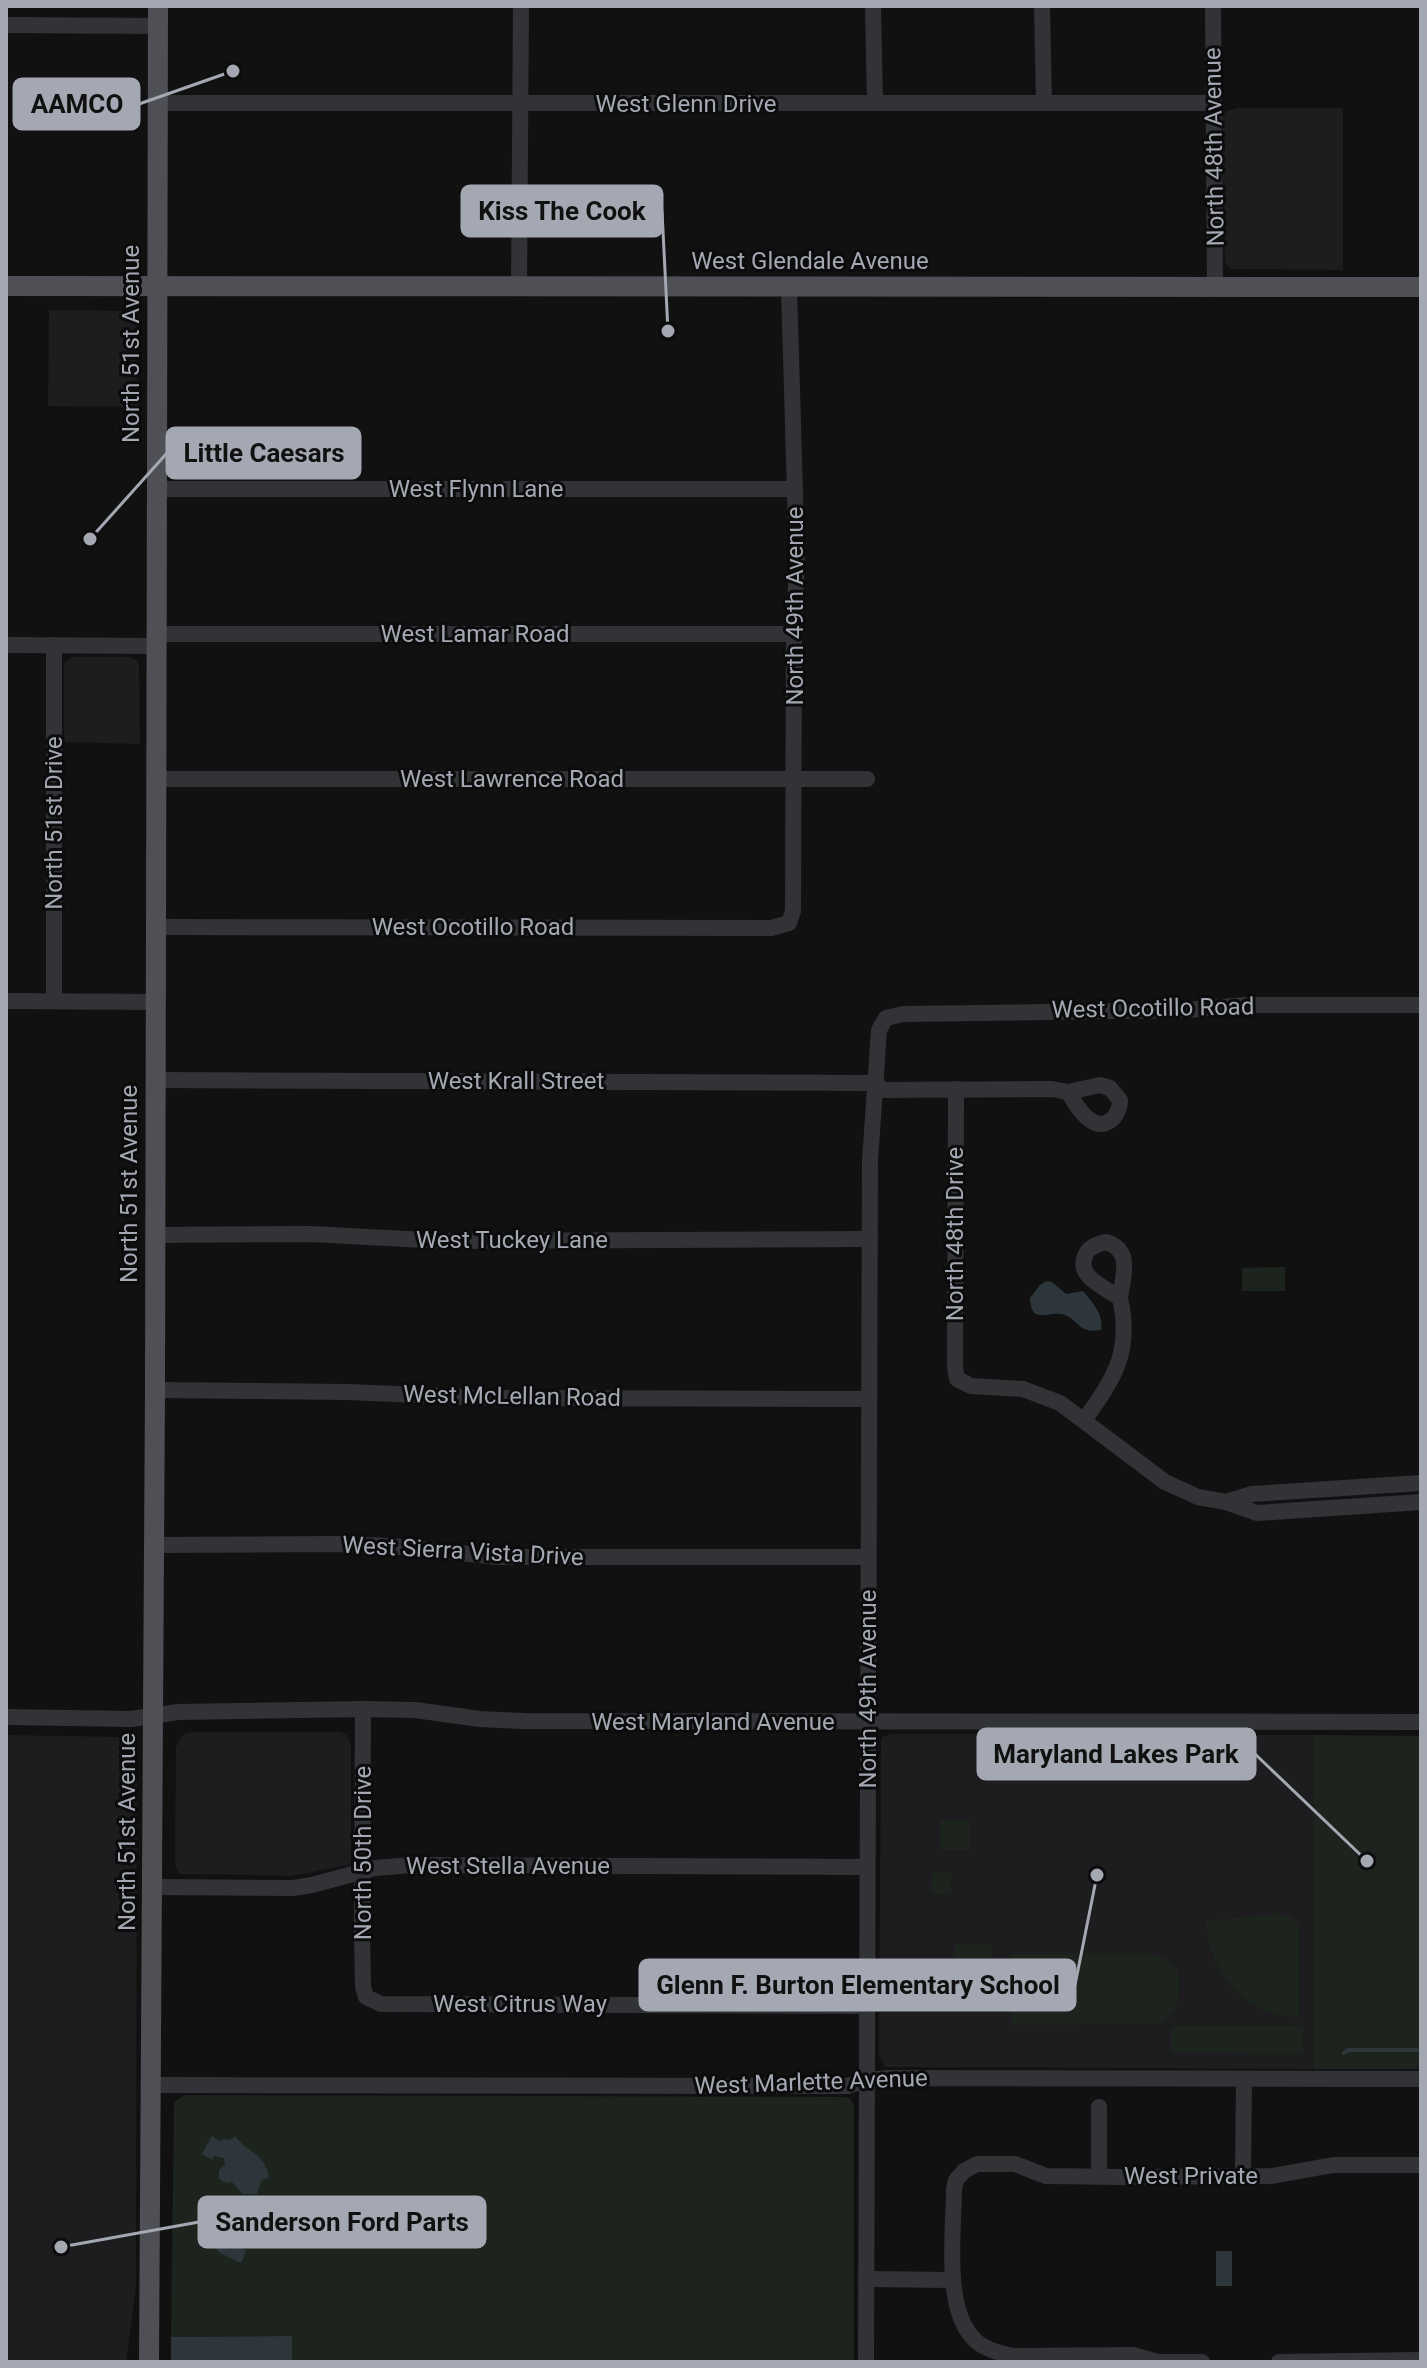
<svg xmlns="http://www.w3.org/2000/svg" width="1427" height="2368" font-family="Roboto,sans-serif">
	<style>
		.built { fill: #1d1d1f }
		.green { fill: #1d241e }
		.water { fill: #2d363b }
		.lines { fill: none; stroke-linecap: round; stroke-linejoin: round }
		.stream { stroke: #2d363b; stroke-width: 4 }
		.minor { stroke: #323337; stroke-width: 16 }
		.major { stroke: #4e5055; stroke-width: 20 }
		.labels { text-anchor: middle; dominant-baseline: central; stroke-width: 6; stroke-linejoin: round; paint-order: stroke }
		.street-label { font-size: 24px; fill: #a3a8b2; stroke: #0c0c0d }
		.leader { fill: none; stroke: #a3a8b2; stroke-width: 3 }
		.callout-dot { fill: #a3a8b2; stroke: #0c0c0d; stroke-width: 3 }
		.callout { fill: #a3a8b2; stroke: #a3a8b2; stroke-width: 3 }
		.callout-label { font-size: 26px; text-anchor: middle; font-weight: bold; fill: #111 }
	</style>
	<rect width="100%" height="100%" fill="#111112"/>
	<g class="built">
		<path d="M 1237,108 L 1343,108 L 1343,270 L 1231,269 L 1225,263 L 1221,120 L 1226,111 Z"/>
		<path d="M 49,310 L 126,311 L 134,316 L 137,324 L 136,374 L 140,407 L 48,406 Z"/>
		<path d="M 72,657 L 130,657 L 137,661 L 139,665 L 140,744 L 64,742 L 64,666 L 65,662 Z"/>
		<path d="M 197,1732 L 341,1732 L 346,1735 L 351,1744 L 351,1862 L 348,1865 L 293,1876 L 179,1874 L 175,1865 L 176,1747 L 182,1736 L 187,1733 Z"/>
		<path d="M 892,1734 L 1115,1734 L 1126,1741 L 1220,1741 L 1229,1735 L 1314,1735 L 1314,2069 L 885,2067 L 879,2056 L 881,1742 L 882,1737 Z"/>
		<path d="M 6,1735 L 123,1737 L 130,1739 L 137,1750 L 136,2287 L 126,2362 L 6,2362 Z"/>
	</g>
	<g class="green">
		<path d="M 1285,1267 L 1285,1291 L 1242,1291 L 1242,1268 Z"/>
		<path d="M 1314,1735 L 1421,1736 L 1421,2069 L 1314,2069 Z"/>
		<rect x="940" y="1820" width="30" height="30"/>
		<path d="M 932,1873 L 951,1873 L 951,1894 L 931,1894 Z"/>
		<path d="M 1277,1914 L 1292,1917 L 1299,1925 L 1299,2017 C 1245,2016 1208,1972 1206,1921 Z"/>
		<rect x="955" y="1944" width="37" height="36"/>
		<path d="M 1149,1953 L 1166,1959 L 1178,1970 C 1180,1992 1182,2009 1162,2023 L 1011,2025 L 1010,1954 Z"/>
		<path d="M 1171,2026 L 1303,2026 L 1303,2054 L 1171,2053 Z"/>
		<path d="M 185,2095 L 846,2097 L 851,2099 L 854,2107 L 854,2362 L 292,2362 L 291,2336 L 171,2337 L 174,2109 L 174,2102 Z"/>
	</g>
	<g class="water">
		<path d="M 1046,1281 L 1052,1282 L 1066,1294 L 1083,1291 C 1092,1302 1104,1314 1101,1330 C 1078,1334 1080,1321 1065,1315 C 1050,1309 1031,1327 1030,1298 L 1040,1285 Z"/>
		<path d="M 212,2136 L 220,2141 L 223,2139 L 230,2140 L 235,2136 C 247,2153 264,2152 269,2177 L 261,2181 L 257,2194 L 243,2194 L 232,2182 L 227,2183 L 219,2179 L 219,2170 L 225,2165 L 224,2158 L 214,2156 L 212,2160 L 202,2154 Z"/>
		<path d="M 212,2210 L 229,2213 L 238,2210 L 246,2233 L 231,2241 L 246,2251 L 241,2263 L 218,2252 L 216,2248 L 208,2246 L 200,2222 L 203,2215 Z"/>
		<rect x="1216" y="2251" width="16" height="35"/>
		<path d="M 292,2336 L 292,2362 L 171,2362 L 171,2337 Z"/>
	</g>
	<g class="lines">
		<path class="stream" d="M 1344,2053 L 1348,2050 L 1421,2050"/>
		<g class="minor">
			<path d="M 873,6 L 875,103"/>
			<path d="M 1042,6 L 1044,103"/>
			<path d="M 1213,6 L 1215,287"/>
			<path d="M 6,25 L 158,26"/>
			<path d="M 159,103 L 1213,103"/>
			<path d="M 519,287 L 521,6"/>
			<path d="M 157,489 L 795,489"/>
			<path d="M 157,634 L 794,634"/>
			<path d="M 6,645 L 157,646"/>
			<path d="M 156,779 L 867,779"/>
			<path d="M 156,927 L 771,928 L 789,923 L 793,911 L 794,634 L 797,562 L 789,288"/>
			<path d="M 6,1001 L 155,1002"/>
			<path d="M 54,1001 L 54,645"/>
			<path d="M 155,1080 L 877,1083"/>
			<path d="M 1100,1085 L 1110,1088 L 1120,1100 C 1120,1117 1104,1132 1089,1119 C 1080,1113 1074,1101 1068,1092 Z"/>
			<path d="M 956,1089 L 955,1367 L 957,1379 L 971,1386 L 1023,1389 L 1060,1403 L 1165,1482 L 1198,1497 L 1226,1502 L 1257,1513 L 1421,1502"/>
			<path d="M 875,1090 L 1052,1089 L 1068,1092"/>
			<path d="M 155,1235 L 311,1234 L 443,1241 L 870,1239"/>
			<path d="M 1106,1242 C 1133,1250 1123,1276 1120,1298 C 1106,1288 1076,1277 1085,1256 C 1088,1247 1097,1244 1106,1242 Z"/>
			<path d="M 155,1390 L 349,1392 L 487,1398 L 869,1399"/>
			<path d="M 1085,1419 C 1115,1377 1132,1351 1120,1298"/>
			<path d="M 1226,1502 L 1252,1494 L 1421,1483"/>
			<path d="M 154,1545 L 340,1544 L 392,1546 L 498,1557 L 868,1557"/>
			<path d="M 363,1709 L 362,1934 L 363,1987 L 366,1997 L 381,2004 L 867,2006"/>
			<path d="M 6,1717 L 131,1719 L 178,1712 L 363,1709 L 415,1710 L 480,1719 L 523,1721 L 1421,1722"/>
			<path d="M 153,1887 L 293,1888 L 312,1885 L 375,1868 L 411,1865 L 867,1867"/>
			<path d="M 153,2085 L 847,2086 L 867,2080 L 888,2078 L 1421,2079"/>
			<path d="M 1099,2107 L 1099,2176"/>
			<path d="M 1243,2176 L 1244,2079"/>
			<path d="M 866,2279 L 953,2280"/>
			<path d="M 866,2362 L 870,1161 L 879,1030 L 886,1018 L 903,1014 L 1187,1010 L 1245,1005 L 1421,1005"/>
			<path d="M 1202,2362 L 1158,2362 L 1133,2355 L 1013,2356 C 1000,2353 983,2349 974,2339 C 943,2308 954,2231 954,2189 L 956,2180 L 964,2171 L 977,2164 L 1015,2164 L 1046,2176 L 1123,2177 L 1272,2176 L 1333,2165 L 1421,2165"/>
			<path d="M 1279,2362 L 1421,2360"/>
		</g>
		<g class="major">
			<path d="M 6,286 L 1421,287"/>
			<path d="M 149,2362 L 155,1390 L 158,6"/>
		</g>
	</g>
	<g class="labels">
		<g class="street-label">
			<text x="686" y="104">West Glenn Drive</text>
			<text transform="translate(1214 147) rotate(-91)">North 48th Avenue</text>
			<text x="810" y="261">West Glendale Avenue</text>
			<text transform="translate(131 344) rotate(-90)">North 51st Avenue</text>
			<text x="476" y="489">West Flynn Lane</text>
			<text transform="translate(795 606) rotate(-90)">North 49th Avenue</text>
			<text x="475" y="634">West Lamar Road</text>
			<text x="512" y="779">West Lawrence Road</text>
			<text transform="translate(54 823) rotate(-90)">North 51st Drive</text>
			<text x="473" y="927">West Ocotillo Road</text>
			<text transform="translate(1153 1008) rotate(-1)">West Ocotillo Road</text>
			<text x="516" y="1081">West Krall Street</text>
			<text transform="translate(129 1184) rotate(-90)">North 51st Avenue</text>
			<text transform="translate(955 1234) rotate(-90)">North 48th Drive</text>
			<text x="512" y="1240">West Tuckey Lane</text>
			<text transform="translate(512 1396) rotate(1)">West McLellan Road</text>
			<text transform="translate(463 1551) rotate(3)">West Sierra Vista Drive</text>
			<text transform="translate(868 1689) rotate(-90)">North 49th Avenue</text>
			<text x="713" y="1722">West Maryland Avenue</text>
			<text transform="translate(127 1832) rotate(-90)">North 51st Avenue</text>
			<text transform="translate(363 1853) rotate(-90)">North 50th Drive</text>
			<text x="508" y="1866">West Stella Avenue</text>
			<text x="520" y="2004">West Citrus Way</text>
			<text transform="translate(811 2082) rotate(-2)">West Marlette Avenue</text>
			<text x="1191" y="2176">West Private</text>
		</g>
	</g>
	<path class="leader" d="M233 71L139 104M668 331L662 211M90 539L167 453M1367 1861L1255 1754M1097 1875L1075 1985M61 2247L199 2222"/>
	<g class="callout-dot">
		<circle cx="233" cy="71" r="8"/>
		<circle cx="668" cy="331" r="8"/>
		<circle cx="90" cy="539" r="8"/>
		<circle cx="1367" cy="1861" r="8"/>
		<circle cx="1097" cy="1875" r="8"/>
		<circle cx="61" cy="2247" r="8"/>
	</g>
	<g class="callout">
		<rect x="14" y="79" width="125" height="50" rx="8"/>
		<rect x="462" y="186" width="200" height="50" rx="8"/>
		<rect x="167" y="428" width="193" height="50" rx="8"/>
		<rect x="978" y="1729" width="277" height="50" rx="8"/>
		<rect x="640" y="1960" width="435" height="50" rx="8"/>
		<rect x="199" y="2197" width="286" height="50" rx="8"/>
	</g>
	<g class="callout-label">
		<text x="77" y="113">AAMCO</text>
		<text x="562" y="220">Kiss The Cook</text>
		<text x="264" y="462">Little Caesars</text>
		<text x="1116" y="1763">Maryland Lakes Park</text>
		<text x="858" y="1994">Glenn F. Burton Elementary School</text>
		<text x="342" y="2231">Sanderson Ford Parts</text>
	</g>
	<rect width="1427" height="2368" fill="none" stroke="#a3a8b2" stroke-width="16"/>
</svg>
